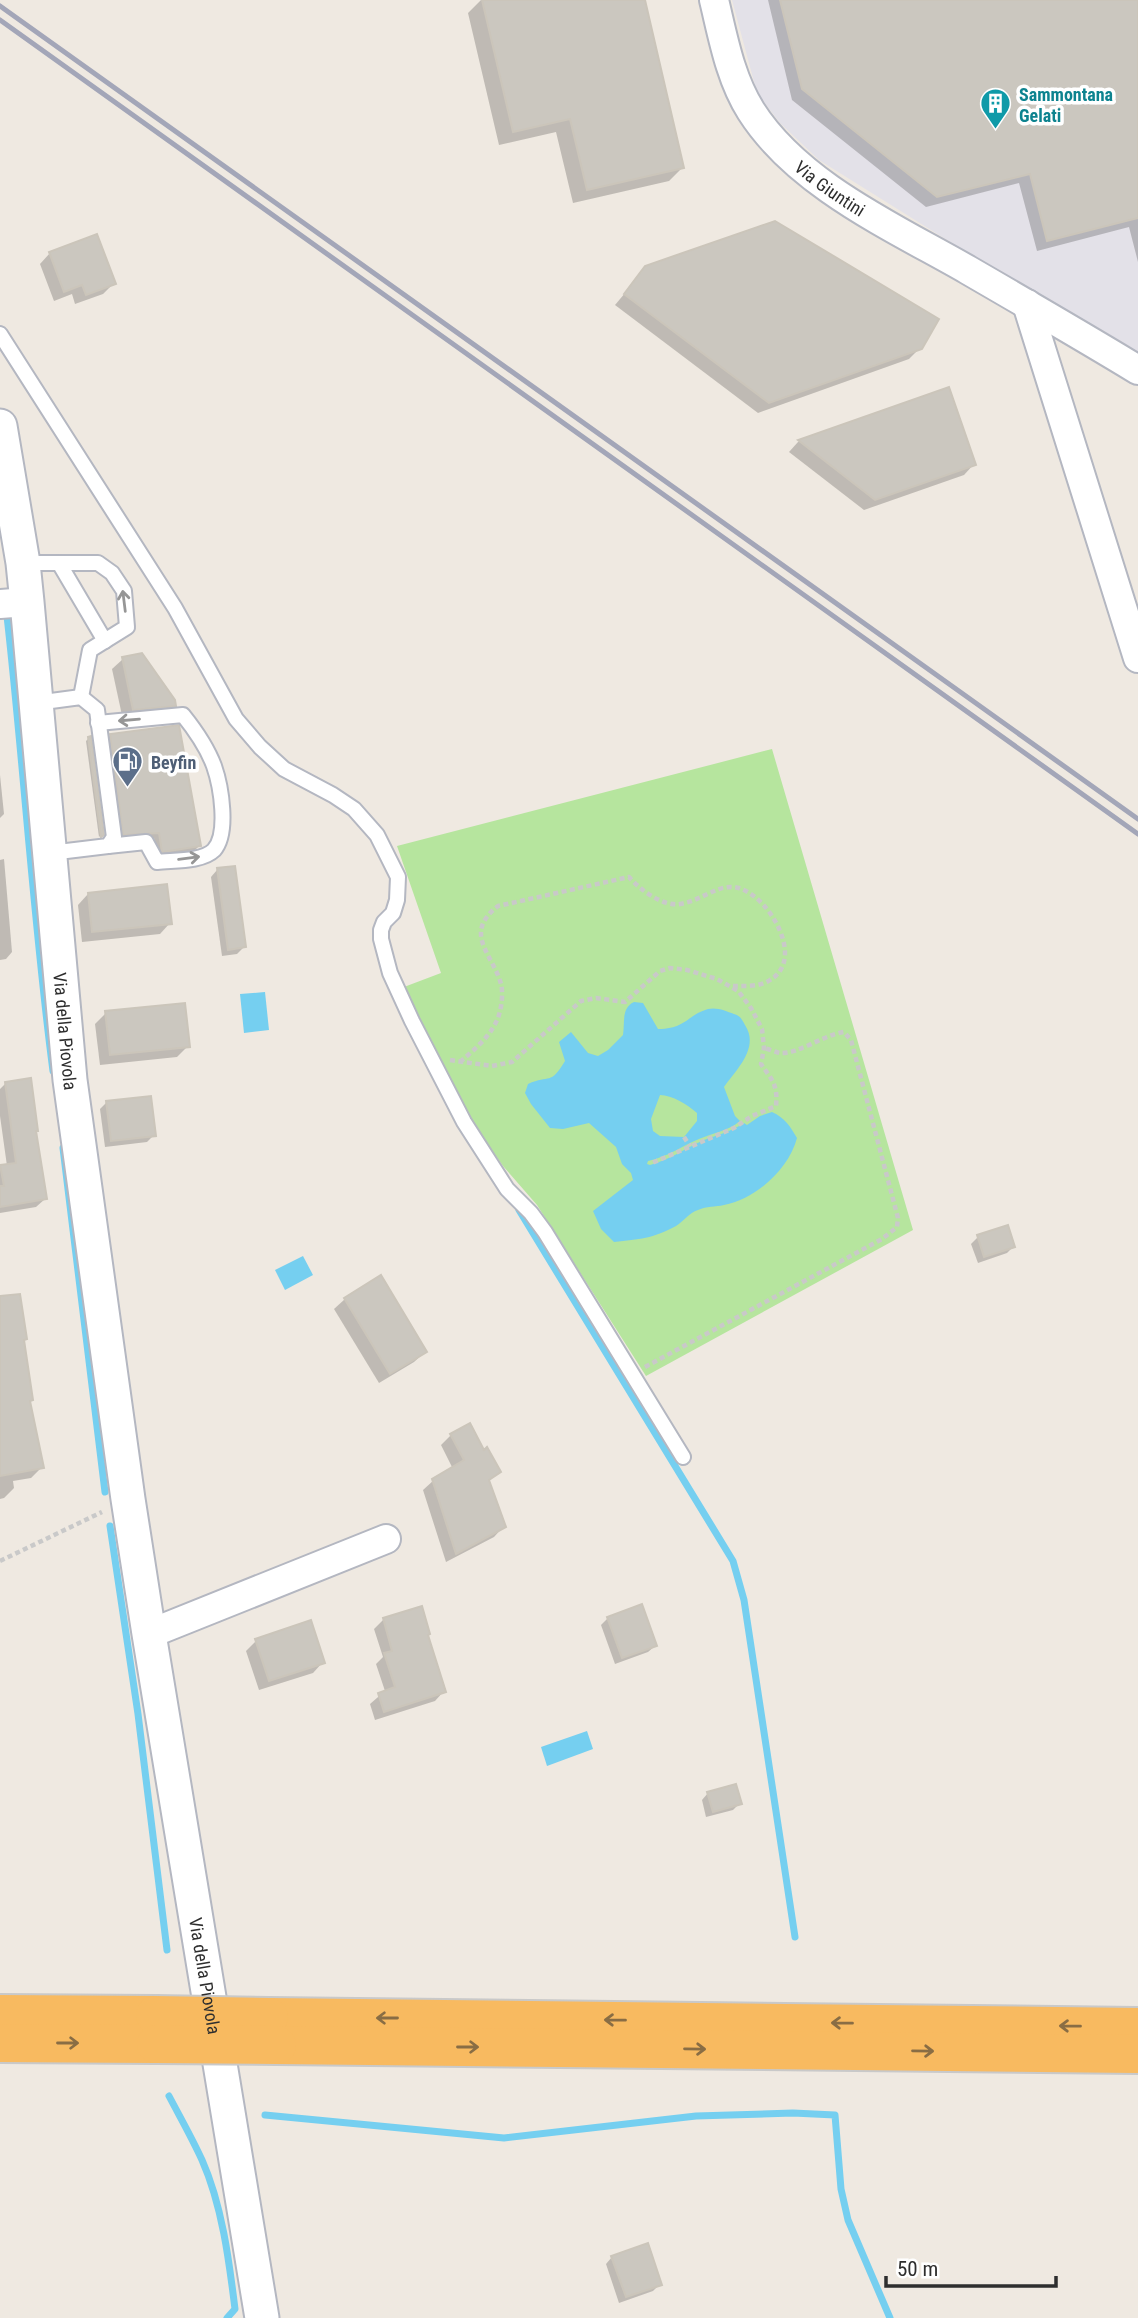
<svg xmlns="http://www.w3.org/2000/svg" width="1138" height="2318" font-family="'Roboto Condensed',sans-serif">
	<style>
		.industrial { fill: #e3e1e8 }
		.green { fill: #b6e59e }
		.water { fill: #75cff0; fill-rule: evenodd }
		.shadow { fill: #0003 }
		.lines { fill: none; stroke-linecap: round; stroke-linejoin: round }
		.stream { stroke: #75cff0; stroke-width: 7 }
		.building { fill: #cbc7bf; stroke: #cbc5ba; stroke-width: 2 }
		.service-casing { stroke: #b4b7c1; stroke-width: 18 }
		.minor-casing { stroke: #b4b7c1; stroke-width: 32 }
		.tertiary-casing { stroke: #b4b7c1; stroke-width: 37 }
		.trunk-casing { stroke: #c9c9c9; stroke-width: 42 }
		.path { stroke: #c9c9c9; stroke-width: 4.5; stroke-dasharray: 5 3.5; stroke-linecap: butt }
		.service { stroke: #fff; stroke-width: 14 }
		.minor { stroke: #fff; stroke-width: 28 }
		.tertiary { stroke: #fff; stroke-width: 33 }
		.trunk { stroke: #f8ba60; stroke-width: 38 }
		.rail { stroke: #a3a6b8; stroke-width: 5 }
		.trunk-bridge-casing { stroke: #c9c9c9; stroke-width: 42; stroke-linecap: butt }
		.trunk-bridge { stroke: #f8ba60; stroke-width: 38 }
		.oneway { stroke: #969696 }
		.oneway2 { stroke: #896d44 }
		.labels { text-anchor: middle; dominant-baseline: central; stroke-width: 7; stroke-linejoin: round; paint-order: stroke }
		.culture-label { font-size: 18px; font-weight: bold; fill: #0d838f; stroke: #fff; text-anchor: start }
		.street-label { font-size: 18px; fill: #2e2e2e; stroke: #fff }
		.service-label { font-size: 18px; font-weight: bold; fill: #4e5e75; stroke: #fff; text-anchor: start }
	</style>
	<rect width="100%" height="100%" fill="#efe9e1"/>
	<path class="industrial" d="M 732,0 L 1138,0 L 1138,353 L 1011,280 L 819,160 L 780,123 L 757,93 Z"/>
	<path class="green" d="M 772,749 L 913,1230 L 646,1376 L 537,1205 L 503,1166 L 465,1112 L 404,987 L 441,973 L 397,846 Z"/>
	<g class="water">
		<path d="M 265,992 L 269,1030 L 244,1033 L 240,994 Z"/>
		<path d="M 634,1002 L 643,1003 L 658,1029 C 686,1029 687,1015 708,1009 C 717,1007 726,1011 734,1014 C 741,1016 742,1020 745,1025 C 760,1048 736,1070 724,1087 L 735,1116 L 740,1121 C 728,1131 713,1133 699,1139 C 682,1146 667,1157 648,1161 L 647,1164 L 650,1165 C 669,1160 684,1149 702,1141 C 716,1135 731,1132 744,1123 L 747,1125 L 760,1116 L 772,1112 C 785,1118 790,1126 797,1138 C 789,1169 756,1199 724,1205 C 715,1207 707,1206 698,1210 C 689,1213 684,1221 676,1226 C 652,1239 640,1239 614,1242 L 601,1229 L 593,1211 L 633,1180 L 631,1173 L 622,1164 L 616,1147 L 589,1123 L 563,1129 L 550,1128 L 531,1104 L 525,1093 L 528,1084 C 550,1074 550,1086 565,1061 L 559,1042 L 571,1032 L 588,1053 L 598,1056 L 608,1050 L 623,1035 C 625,1023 621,1008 634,1002 ZM 660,1095 C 672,1095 688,1105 697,1113 L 697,1121 L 684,1137 L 660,1136 L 653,1131 L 651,1119 Z"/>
		<path d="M 303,1256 L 313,1275 L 285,1290 L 275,1270 Z"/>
		<path d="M 587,1731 L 593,1749 L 547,1766 L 541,1747 Z"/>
	</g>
	<g class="shadow">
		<path d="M 481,0 L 643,0 L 683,167 L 669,181 L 573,203 L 556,132 L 499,145 L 468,13 Z"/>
		<path d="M 768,0 L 1138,0 L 1138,262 L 1129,227 L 1037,251 L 1019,183 L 926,207 L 792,100 Z"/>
		<path d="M 50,253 L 114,283 L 103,294 L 75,304 L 72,294 L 54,301 L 40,264 Z"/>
		<path d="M 646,268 L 920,348 L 909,359 L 758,413 L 615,305 Z"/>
		<path d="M 948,389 L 974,464 L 964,475 L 864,510 L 789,452 L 798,442 Z"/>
		<path d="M 123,659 L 174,705 L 164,716 L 123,720 L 112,669 Z"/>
		<path d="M 111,735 L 199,846 L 193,852 L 157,857 L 154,838 L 118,840 L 105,741 Z"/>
		<path d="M 89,738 L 102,834 L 99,837 L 86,741 Z"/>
		<path d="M 0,775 L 4,814 L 0,818 Z"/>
		<path d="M 4,859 L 12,952 L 6,959 L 0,960 L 0,860 Z"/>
		<path d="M 217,870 L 244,947 L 237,954 L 222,956 L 211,877 Z"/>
		<path d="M 88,894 L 170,923 L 160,934 L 82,942 L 78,905 Z"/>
		<path d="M 106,1013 L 188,1046 L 177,1057 L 100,1065 L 95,1024 Z"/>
		<path d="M 5,1084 L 34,1133 L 45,1199 L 36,1207 L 0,1213 L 0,1167 L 7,1166 L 0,1116 L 0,1089 Z"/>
		<path d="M 106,1103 L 154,1135 L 147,1142 L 105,1147 L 100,1109 Z"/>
		<path d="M 978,1237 L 1013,1247 L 1007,1253 L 978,1263 L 971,1244 Z"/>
		<path d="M 345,1299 L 425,1352 L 414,1362 L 379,1383 L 334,1309 Z"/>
		<path d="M 451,1435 L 483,1453 L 499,1472 L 488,1482 L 504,1526 L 494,1537 L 446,1562 L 423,1490 L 434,1480 L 453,1469 L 441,1445 Z"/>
		<path d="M 0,1441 L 42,1467 L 31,1478 L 13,1481 L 14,1488 L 4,1498 L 0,1499 Z"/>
		<path d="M 608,1618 L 655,1646 L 648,1652 L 615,1664 L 601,1625 Z"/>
		<path d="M 384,1619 L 426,1635 L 444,1691 L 435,1701 L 375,1720 L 370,1704 L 385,1691 L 376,1664 L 383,1657 L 374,1629 Z"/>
		<path d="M 256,1641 L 323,1662 L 313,1673 L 259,1690 L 246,1651 Z"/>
		<path d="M 708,1793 L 740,1803 L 733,1810 L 706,1817 L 702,1800 Z"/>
		<path d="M 612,2257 L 660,2284 L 653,2291 L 619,2303 L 606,2264 Z"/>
	</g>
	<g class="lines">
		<g class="stream">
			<path d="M 7,616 C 24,767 33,919 53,1071"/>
			<path d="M 63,1148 L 105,1492"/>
			<path d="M 519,1210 L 733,1561 L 744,1600 L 795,1937"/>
			<path d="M 110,1526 L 138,1714 L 167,1950"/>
			<path d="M 169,2096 C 180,2117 192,2138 202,2160 C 222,2205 229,2260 235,2309 L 227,2318"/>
			<path d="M 265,2115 L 504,2138 L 696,2116 L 793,2113 L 835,2115 L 841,2189 L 848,2220 L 890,2318"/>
		</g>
	</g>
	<g class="building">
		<path d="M 482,0 L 645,0 L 684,168 L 587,190 L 570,119 L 513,132 Z"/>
		<path d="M 780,0 L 1138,0 L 1138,218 L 1047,241 L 1030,174 L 937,197 L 802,89 Z"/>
		<path d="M 775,221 L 939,319 L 922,349 L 769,403 L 624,294 L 645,266 Z"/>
		<path d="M 97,234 L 116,284 L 86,295 L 82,285 L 64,292 L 49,252 Z"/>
		<path d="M 949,387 L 976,465 L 875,500 L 798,440 Z"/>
		<path d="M 142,653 L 175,700 L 176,706 L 133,710 L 122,657 Z"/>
		<path d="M 179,725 L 201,846 L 162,852 L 159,833 L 123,835 L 110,734 Z"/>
		<path d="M 91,736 L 104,835 L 101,837 L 88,737 Z"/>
		<path d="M 235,866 L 246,947 L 228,950 L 217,868 Z"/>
		<path d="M 167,884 L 172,924 L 92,932 L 88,893 Z"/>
		<path d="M 185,1003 L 190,1047 L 110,1055 L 105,1011 Z"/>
		<path d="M 31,1078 L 38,1131 L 36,1131 L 47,1199 L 0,1207 L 0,1186 L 4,1186 L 0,1165 L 16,1163 L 5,1082 Z"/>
		<path d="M 151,1096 L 156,1136 L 111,1141 L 106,1101 Z"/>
		<path d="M 1008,1225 L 1015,1247 L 984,1257 L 977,1235 Z"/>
		<path d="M 381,1275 L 427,1352 L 390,1374 L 344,1298 Z"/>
		<path d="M 20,1294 L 27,1339 L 24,1340 L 33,1400 L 30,1401 L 44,1468 L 0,1476 L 0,1296 Z"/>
		<path d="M 470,1423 L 484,1450 L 487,1447 L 501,1472 L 489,1480 L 506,1527 L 456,1554 L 432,1479 L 464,1460 L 450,1434 Z"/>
		<path d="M 642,1604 L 657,1646 L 622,1658 L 607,1617 Z"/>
		<path d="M 422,1606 L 430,1634 L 428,1635 L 446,1692 L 384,1712 L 378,1693 L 395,1687 L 384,1653 L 392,1651 L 383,1618 Z"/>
		<path d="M 311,1620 L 325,1663 L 269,1681 L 255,1639 Z"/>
		<path d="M 736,1784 L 742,1804 L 713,1812 L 707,1792 Z"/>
		<path d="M 648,2243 L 662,2285 L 626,2297 L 611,2256 Z"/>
	</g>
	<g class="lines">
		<defs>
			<g id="service">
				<path d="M 0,334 L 175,608 L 236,719 L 260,747 L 284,769 L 333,795 L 354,809 L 377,835 L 398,877 L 397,900 L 393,913 L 384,922 L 381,930 L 381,939 L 390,973 L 412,1021 L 464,1122 L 507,1189 L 531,1213 L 545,1232 L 683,1457"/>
				<path d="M 23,563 L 98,563 L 112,573 L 124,591 L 127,627 L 90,650 L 81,697"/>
				<path d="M 59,563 L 105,641"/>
				<path d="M 36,703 L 81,697 L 97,710 L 114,837 L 108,846 L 50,853"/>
				<path d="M 98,723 L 183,715 C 195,730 207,747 214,766 C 221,786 229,833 214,850 C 202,862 173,860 157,862 L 146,842 L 108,846"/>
			</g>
			<g id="minor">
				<path id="s1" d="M 714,0 C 723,37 730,78 751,111 C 798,185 895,228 968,270 C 1025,303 1082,336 1138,370"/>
				<path d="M 1027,304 L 1138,658"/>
				<path d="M 0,604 L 27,602"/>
				<path d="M 149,1634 L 386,1539"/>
			</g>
			<g id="tertiary">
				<path id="s2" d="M 0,426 L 23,563 L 27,602 L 70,1080 L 128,1499 L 149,1634 L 262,2318"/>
			</g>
			<g id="trunk">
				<path d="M 0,2014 L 155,2015"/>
				<path d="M 269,2017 L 1138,2027"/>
				<path d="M 0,2043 L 156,2044"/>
				<path d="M 277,2045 L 1138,2054"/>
			</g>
		</defs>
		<use href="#service" class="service-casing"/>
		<use href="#minor" class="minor-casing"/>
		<use href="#tertiary" class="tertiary-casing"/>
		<use href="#trunk" class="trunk-casing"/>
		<g class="path">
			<path d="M 450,1060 L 492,1066 L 512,1062 L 581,1001 L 596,998 L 625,1002 L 660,971 L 670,968 L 687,970 L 717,979 L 738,991 L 751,1008 L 762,1029 L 764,1048 L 761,1064 C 772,1080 778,1084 776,1106 L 752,1116 L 734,1128 L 652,1163"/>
			<path d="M 460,1062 C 476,1048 495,1033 500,1011 C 502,1004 503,991 501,984 C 493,954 462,934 498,906 L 629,877 C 639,889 663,907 680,904 C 710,899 725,873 755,897 C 776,913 802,961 770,980 C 760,987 745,986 733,986"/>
			<path d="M 684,1137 L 690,1146"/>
			<path d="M 645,1367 L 882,1239 L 897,1227 L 898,1218 L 851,1040 L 844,1032 C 823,1035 799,1054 780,1053 C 775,1052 769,1049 764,1048"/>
			<path d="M 0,1561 L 102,1512"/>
		</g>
		<use href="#service" class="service"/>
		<use href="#minor" class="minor"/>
		<use href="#tertiary" class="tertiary"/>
		<use href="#trunk" class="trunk"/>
		<g class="rail">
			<path d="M 0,6 L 1138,819"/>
			<path d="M 0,20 L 1138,834"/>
		</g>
		<defs>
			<g id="trunk-bridge">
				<path d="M 155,2015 L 269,2017"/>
				<path d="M 156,2044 L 277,2045"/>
			</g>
		</defs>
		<use href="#trunk-bridge" class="trunk-bridge-casing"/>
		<use href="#trunk-bridge" class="trunk-bridge"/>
	</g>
	<defs><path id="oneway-shaft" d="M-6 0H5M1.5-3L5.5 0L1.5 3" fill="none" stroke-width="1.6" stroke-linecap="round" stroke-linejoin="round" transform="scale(1.75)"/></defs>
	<g class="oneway">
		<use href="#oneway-shaft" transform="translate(124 601) rotate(-97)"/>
		<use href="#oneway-shaft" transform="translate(129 720) rotate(175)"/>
		<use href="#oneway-shaft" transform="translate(189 858) rotate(-7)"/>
	</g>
	<g class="oneway2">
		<use href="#oneway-shaft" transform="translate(387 2018) rotate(-180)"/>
		<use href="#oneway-shaft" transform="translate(615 2020) rotate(-179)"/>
		<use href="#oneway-shaft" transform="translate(842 2023) rotate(-179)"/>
		<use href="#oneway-shaft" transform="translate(1070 2026) rotate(-179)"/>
		<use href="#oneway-shaft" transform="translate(68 2043)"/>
		<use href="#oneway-shaft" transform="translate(468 2047)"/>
		<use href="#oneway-shaft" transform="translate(695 2049) rotate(1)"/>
		<use href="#oneway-shaft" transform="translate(923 2051) rotate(1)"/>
	</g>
	<defs>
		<symbol id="building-pin" viewBox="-11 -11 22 30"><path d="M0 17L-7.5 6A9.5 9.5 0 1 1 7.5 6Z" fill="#0f9aa8" stroke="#fff"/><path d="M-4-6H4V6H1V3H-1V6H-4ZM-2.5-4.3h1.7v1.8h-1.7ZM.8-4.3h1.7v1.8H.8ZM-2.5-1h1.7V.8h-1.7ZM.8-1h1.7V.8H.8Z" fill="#fff"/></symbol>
		<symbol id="fuel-pin" viewBox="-11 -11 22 30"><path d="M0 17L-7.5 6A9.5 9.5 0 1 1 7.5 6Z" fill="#5c6f8a" stroke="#fff"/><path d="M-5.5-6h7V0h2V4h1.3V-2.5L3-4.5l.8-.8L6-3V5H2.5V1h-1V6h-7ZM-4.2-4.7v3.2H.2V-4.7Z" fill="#fff"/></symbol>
	</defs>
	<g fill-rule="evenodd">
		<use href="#building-pin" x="978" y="86" width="35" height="47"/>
		<use href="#fuel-pin" x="110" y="744" width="35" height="47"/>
	</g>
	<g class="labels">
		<g class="culture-label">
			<text x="1019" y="94">Sammontana<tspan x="1019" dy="21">Gelati</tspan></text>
		</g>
		<g class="street-label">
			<text stroke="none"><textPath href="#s1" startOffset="229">Via Giuntini</textPath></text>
			<text stroke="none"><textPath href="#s2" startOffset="609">Via della Piovola</textPath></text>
			<text stroke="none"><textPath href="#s2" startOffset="1564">Via della Piovola</textPath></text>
		</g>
		<g class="service-label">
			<text x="151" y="762">Beyfin</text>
		</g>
	</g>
	<path d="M886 2276v10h170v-10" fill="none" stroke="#2e2e2e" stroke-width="3.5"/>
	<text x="897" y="2276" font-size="21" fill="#2e2e2e" stroke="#ffffff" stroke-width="5" paint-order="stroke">50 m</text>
</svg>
